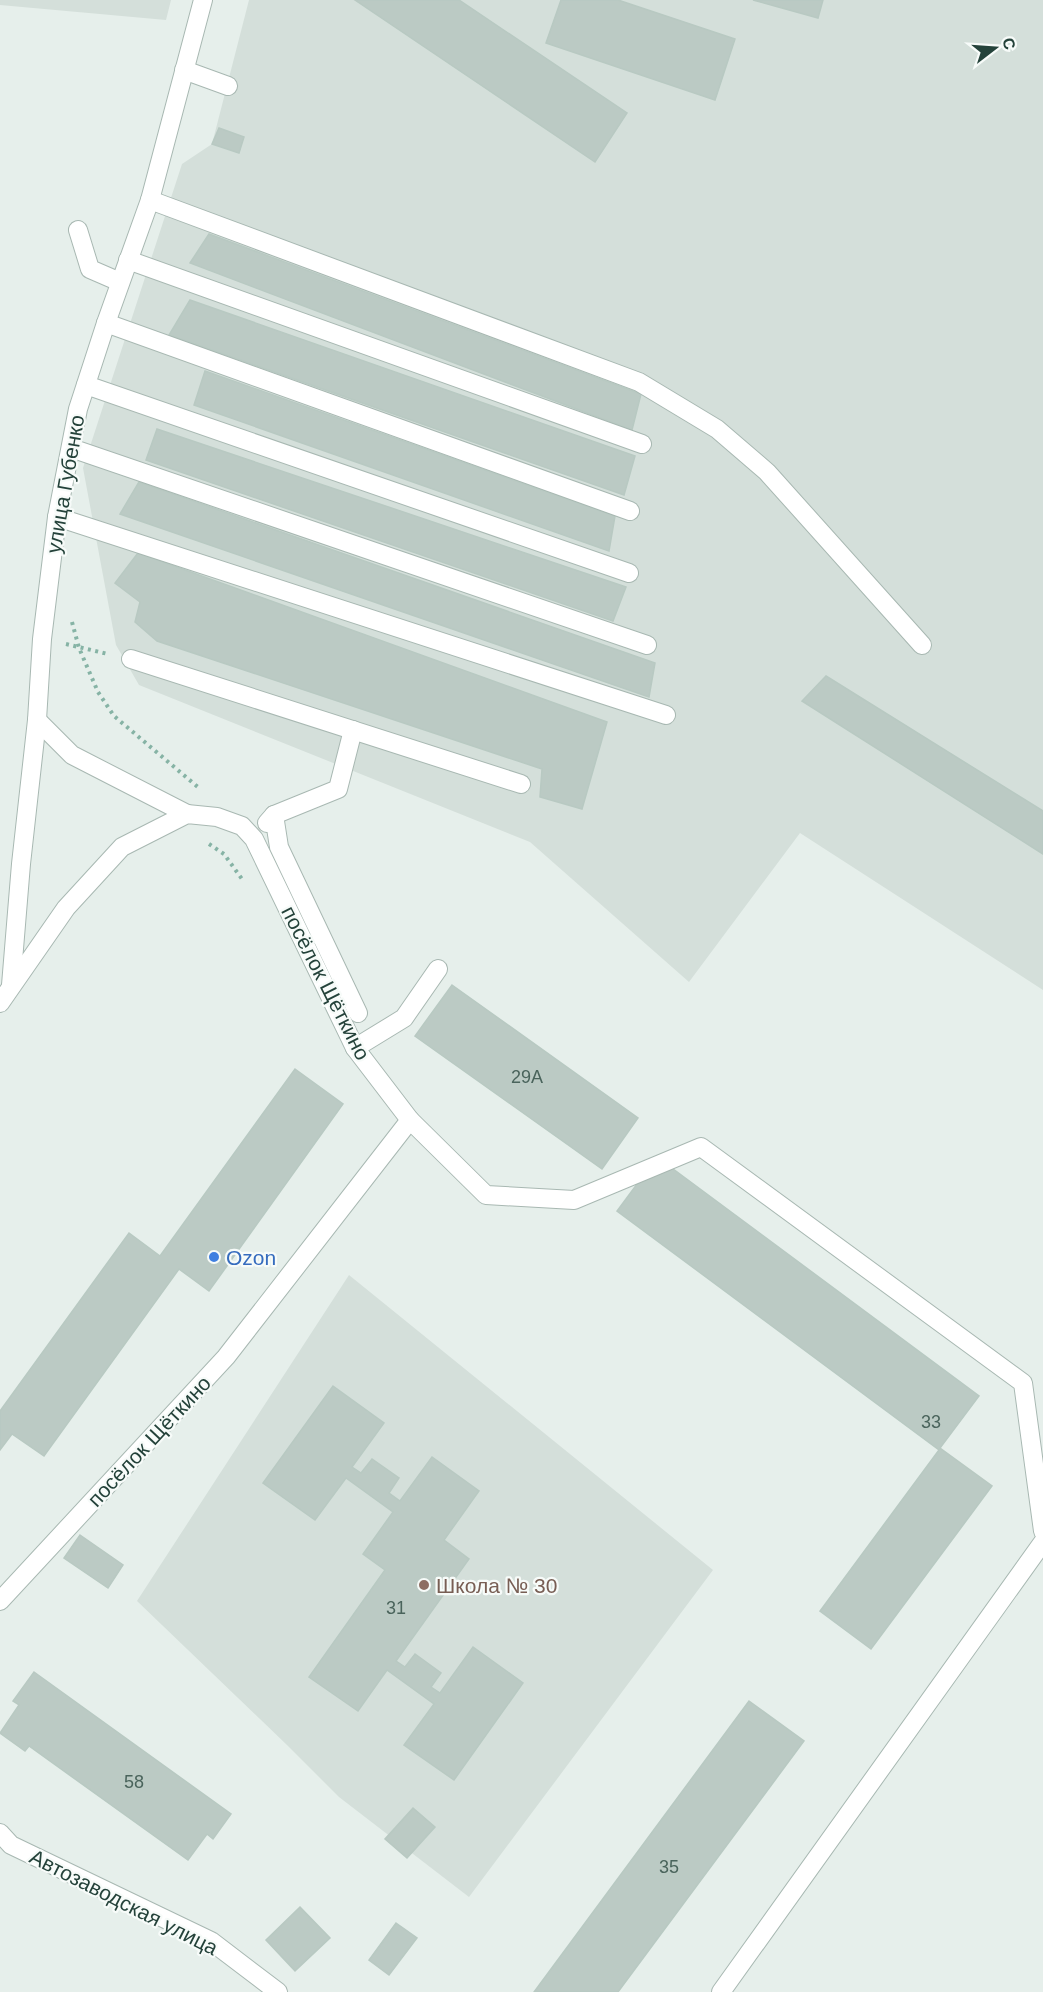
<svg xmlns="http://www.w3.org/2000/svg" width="1043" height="1992" font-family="Helvetica,sans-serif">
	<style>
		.built { fill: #d4dfda }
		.building { fill: #bbcac4; stroke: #b8c9c2; stroke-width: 1.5 }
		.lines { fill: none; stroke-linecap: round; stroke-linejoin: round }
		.minor-casing { stroke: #a8b8b2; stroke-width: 20 }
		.path { stroke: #86b3a5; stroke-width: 4; stroke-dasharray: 3 4.5; stroke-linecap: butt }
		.minor { stroke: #fff; stroke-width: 18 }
		.shop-dot { fill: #3f7fe0; stroke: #f7fbf9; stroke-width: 2 }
		.education-dot { fill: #8d6e63; stroke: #f7fbf9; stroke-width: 2 }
		.labels { text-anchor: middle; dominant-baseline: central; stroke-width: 4.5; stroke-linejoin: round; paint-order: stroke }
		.number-label { font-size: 18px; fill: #4a645c }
		.street-label { font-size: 21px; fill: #24423a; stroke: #f7fbf9 }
		.shop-label { font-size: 21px; fill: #366cbe; stroke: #f7fbf9; text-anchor: start }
		.education-label { font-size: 21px; fill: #785e54; stroke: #f7fbf9; text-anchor: start }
	</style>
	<rect width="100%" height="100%" fill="#e6efeb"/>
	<g class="built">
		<path d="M 0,0 L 171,0 L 166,20 L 0,5 Z"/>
		<path d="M 249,0 L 1043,0 L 1043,990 L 800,833 L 689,982 L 530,842 L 139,685 L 116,645 L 83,468 L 182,164 L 212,144 Z"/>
		<path d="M 349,1275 L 713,1570 L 469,1897 L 339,1797 L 287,1745 L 137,1601 Z"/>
	</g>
	<g class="building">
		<path d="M 355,0 L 459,0 L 627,113 L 595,162 Z"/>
		<path d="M 561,0 L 618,0 L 735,39 L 715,100 L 546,43 Z"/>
		<path d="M 753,0 L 823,0 L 818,18 Z"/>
		<path d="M 219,128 L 244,137 L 239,153 L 212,144 Z"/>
		<path d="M 209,234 L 641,394 L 632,430 L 190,263 Z"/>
		<path d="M 190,300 L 635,456 L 624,495 L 169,335 Z"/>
		<path d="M 205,371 L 615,516 L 609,551 L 194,405 Z"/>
		<path d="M 157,429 L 626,587 L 613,621 L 146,460 Z"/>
		<path d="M 139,482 L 655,663 L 649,697 L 120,514 Z"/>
		<path d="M 138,553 L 607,722 L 582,809 L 540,797 L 542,769 L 157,641 L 135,622 L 140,602 L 115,583 Z"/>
		<path d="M 826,676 L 1043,811 L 1043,854 L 802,701 Z"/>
		<path d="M 452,985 L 638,1118 L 602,1169 L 415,1036 Z"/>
		<path d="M 295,1069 L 343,1104 L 209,1291 L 179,1269 L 44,1456 L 12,1434 L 0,1450 L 0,1411 L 129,1233 L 160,1256 Z"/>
		<path d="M 657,1157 L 979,1396 L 940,1448 L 992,1486 L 871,1649 L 820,1611 L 939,1450 L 617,1211 Z"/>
		<path d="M 333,1386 L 384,1423 L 352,1467 L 361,1473 L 372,1459 L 399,1478 L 389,1493 L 400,1501 L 432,1457 L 479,1491 L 444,1540 L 469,1559 L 396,1661 L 405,1667 L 415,1654 L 441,1673 L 431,1687 L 440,1693 L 473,1647 L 523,1683 L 454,1780 L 404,1745 L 434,1704 L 387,1670 L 358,1711 L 309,1677 L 385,1570 L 363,1554 L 393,1512 L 346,1478 L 315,1520 L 263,1483 Z"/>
		<path d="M 80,1535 L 123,1565 L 108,1588 L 64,1558 Z"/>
		<path d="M 34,1672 L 231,1814 L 213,1839 L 207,1834 L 188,1860 L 29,1746 L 25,1751 L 0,1733 L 19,1705 L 13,1701 Z"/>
		<path d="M 749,1701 L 804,1741 L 618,1992 L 534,1992 Z"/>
		<path d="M 413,1808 L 435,1827 L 407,1858 L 385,1839 Z"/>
		<path d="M 300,1907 L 330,1938 L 295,1971 L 266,1940 Z"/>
		<path d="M 396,1923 L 417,1938 L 389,1975 L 369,1960 Z"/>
	</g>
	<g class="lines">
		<defs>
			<g id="minor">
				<path d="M 184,70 L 228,86"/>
				<path d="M 150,200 L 639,382 L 717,429 L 767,472 L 922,645"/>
				<path d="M 78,230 L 90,269 L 120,282"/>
				<path d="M 128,260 L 642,444"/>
				<path d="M 106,323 L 630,511"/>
				<path d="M 86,385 L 629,573"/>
				<path d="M 71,448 L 647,645"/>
				<path d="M 57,517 L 666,715"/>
				<path d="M 131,659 L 521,784"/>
				<path d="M 37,720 L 72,755 L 187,814"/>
				<path d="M 274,815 L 279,847 L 358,1013"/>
				<path d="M 267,823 L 274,815 L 338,789 L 353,730"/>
				<path d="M 11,985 L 21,864 L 37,720 L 42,639 L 57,517 L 78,409 L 106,323 L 150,200 L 203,0"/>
				<path d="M 0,1003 L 66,908 L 122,847 L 187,814 L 217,817 L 242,826 L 254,839 L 355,1048 L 410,1120 L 226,1357 L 0,1601"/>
				<path d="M 355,1048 L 404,1018 L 438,969"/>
				<path d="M 410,1120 L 486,1195 L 574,1200 L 701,1147 L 1023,1383 L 1043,1531"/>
				<path d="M 0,1833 L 11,1845 L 211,1941 L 278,1992"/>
				<path d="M 721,1992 L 1043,1542"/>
			</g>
		</defs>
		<use href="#minor" class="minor-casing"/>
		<g class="path">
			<path d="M 72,622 L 79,648 L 98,692 L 114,716 L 199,788"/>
			<path d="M 66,644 L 108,654"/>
			<path d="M 209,844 L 224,854 L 242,879"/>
		</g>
		<use href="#minor" class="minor"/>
	</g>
	<circle class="shop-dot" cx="214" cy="1257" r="6"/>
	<circle class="education-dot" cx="424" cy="1585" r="6"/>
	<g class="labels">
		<g class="number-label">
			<text x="527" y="1077">29А</text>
			<text x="931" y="1422">33</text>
			<text x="396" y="1608">31</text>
			<text x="134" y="1782">58</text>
			<text x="669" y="1867">35</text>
		</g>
		<g class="street-label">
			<text transform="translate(65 484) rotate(-80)">улица Губенко</text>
			<text transform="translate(326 983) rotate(63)">посёлок Щёткино</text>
			<text transform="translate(149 1441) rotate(-47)">посёлок Щёткино</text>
			<text transform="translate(124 1902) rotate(27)">Автозаводская улица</text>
		</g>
		<g class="shop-label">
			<text x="226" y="1257">Ozon</text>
		</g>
		<g class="education-label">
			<text x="436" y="1585">Школа № 30</text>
		</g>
	</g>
	<g transform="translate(995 48) rotate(73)" stroke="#f7fbf9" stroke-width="4.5" paint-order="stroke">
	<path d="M0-4.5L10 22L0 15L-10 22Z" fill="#24423a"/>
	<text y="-9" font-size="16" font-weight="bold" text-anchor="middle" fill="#24423a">С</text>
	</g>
</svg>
